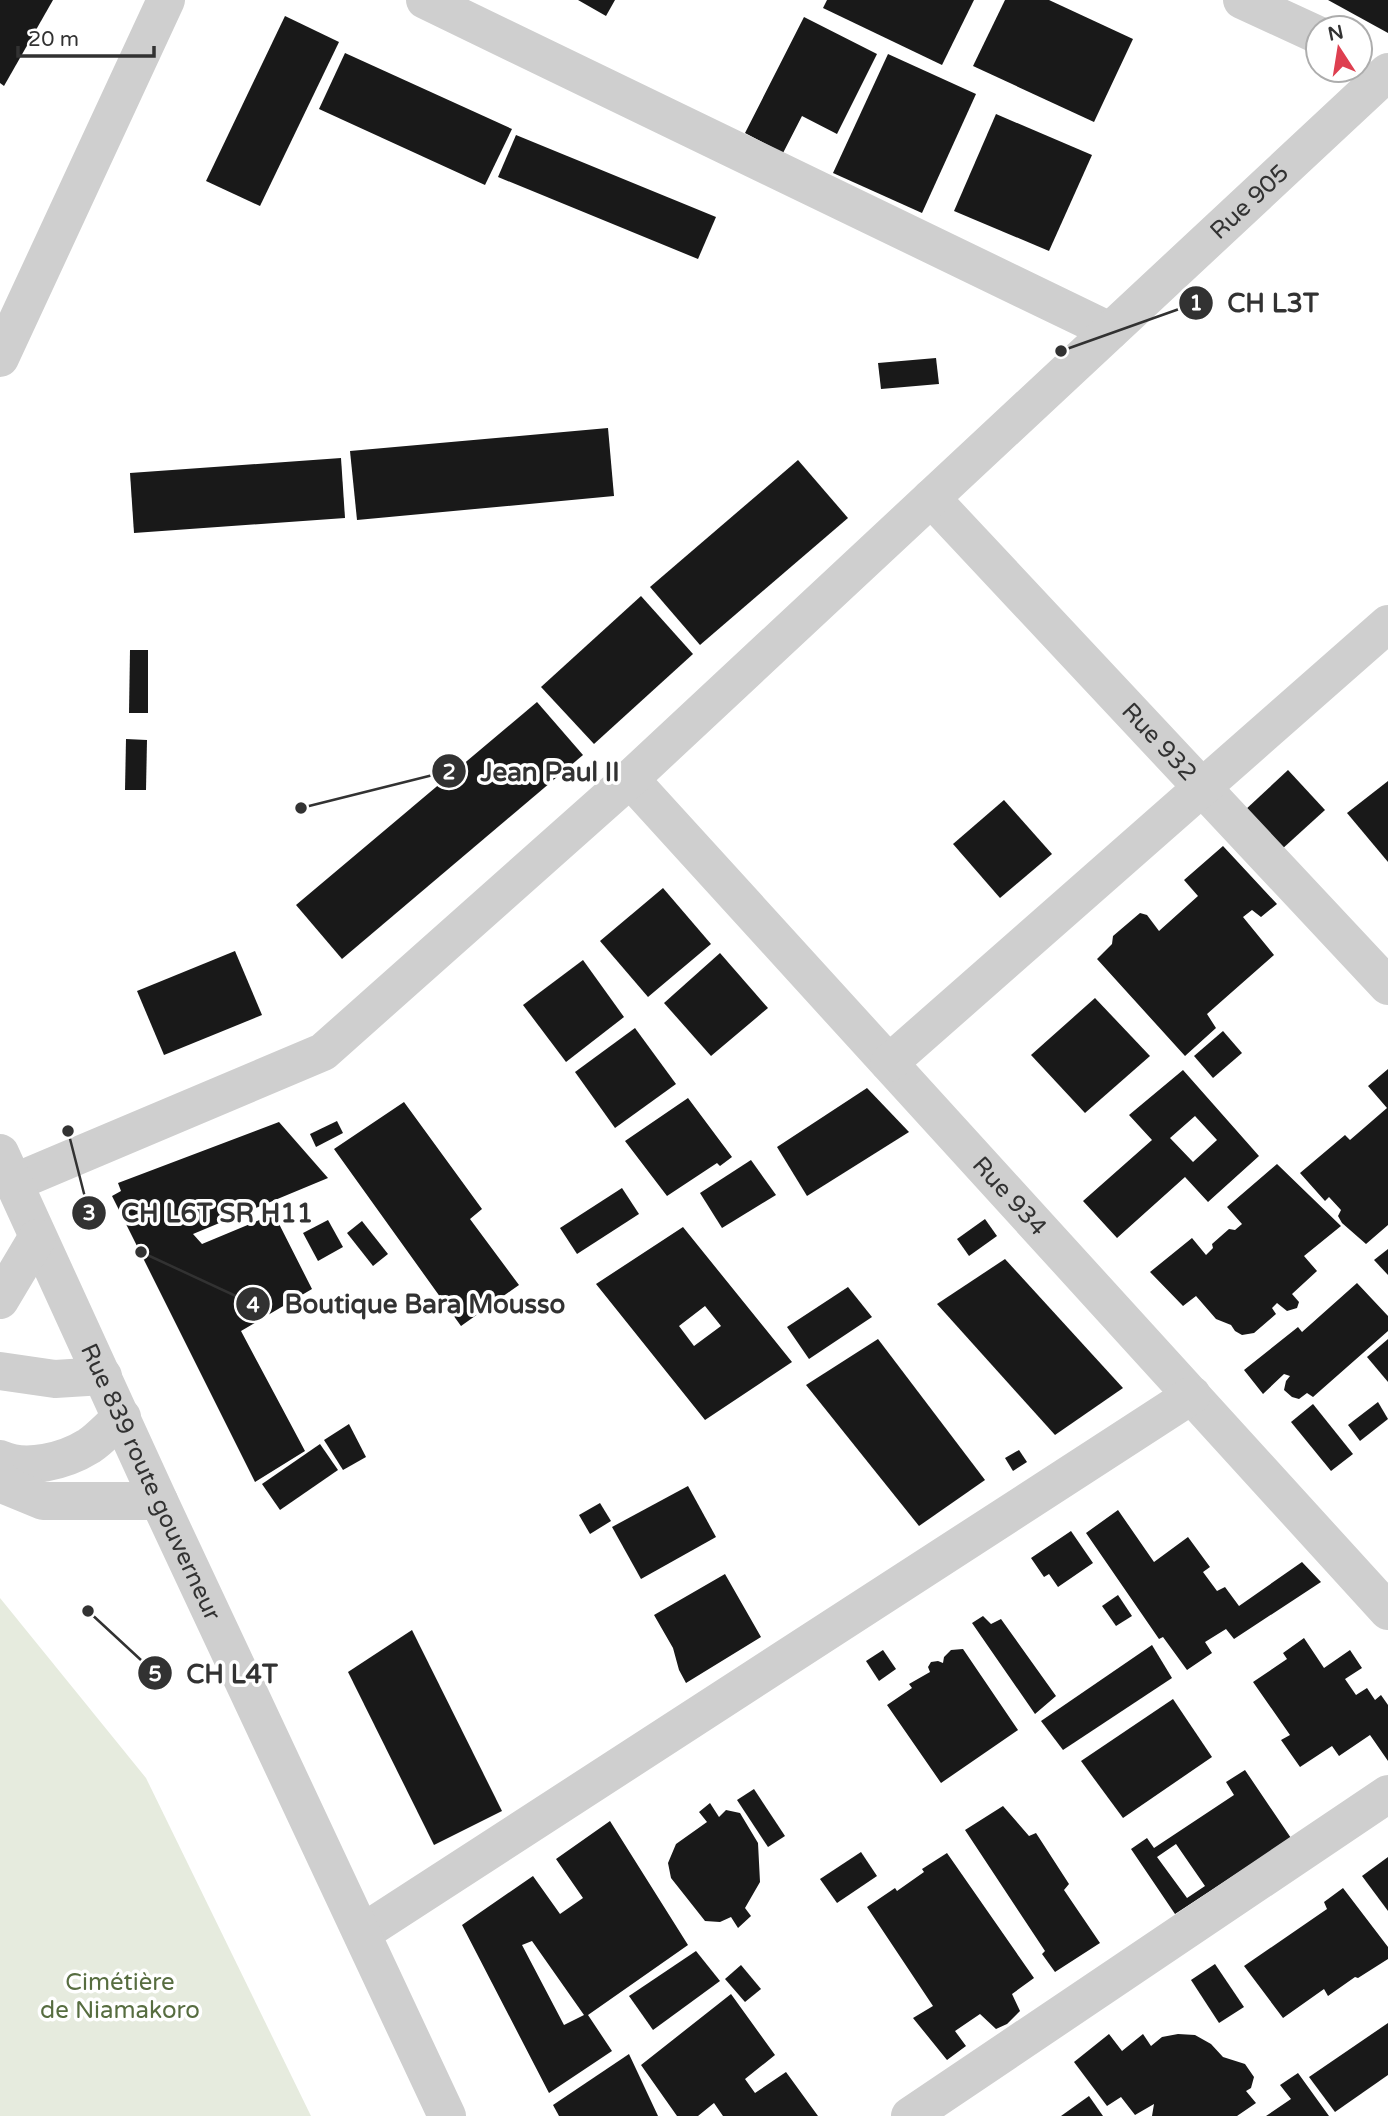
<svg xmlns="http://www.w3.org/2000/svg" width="1388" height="2116" font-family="'Varela Round',sans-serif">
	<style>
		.green { fill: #e6ebde }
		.building { fill: #191919; fill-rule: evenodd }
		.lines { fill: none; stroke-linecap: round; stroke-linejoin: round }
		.minor { stroke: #cfcfcf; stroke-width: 38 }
		.tertiary { stroke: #cfcfcf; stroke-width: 38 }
		.labels { text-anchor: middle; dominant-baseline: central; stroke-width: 7; stroke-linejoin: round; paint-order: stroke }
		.street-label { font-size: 24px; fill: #323232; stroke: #fff }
		.park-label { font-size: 24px; fill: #576d40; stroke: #fff }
		.leader { fill: none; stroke: #323232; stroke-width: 2.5 }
		.callout-dot { fill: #323232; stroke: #fff; stroke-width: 2.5 }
		.mark-label { font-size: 21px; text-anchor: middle; font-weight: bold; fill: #fff }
		.callout-label { font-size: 26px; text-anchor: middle; font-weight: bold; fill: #323232; stroke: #fff; stroke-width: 7; stroke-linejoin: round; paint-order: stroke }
	</style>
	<rect width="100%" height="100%" fill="#fff"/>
	<path class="green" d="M 0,1598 L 146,1778 L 311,2116 L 0,2116 Z"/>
	<g class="building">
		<path d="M 0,0 L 53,0 L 4,86 L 0,83 Z"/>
		<path d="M 578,0 L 615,0 L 606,16 Z"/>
		<path d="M 827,0 L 974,0 L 942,65 L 823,8 Z"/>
		<path d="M 1005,0 L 1049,0 L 1133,39 L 1094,122 L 973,66 Z"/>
		<path d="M 1328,0 L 1388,0 L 1388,33 Z"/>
		<path d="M 285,16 L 339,42 L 260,206 L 206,181 Z"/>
		<path d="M 804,17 L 877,54 L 837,134 L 802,116 L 783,153 L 745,133 Z"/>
		<path d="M 345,53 L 512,129 L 485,185 L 319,109 Z"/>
		<path d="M 888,54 L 976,94 L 922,213 L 833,173 Z"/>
		<path d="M 996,114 L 1092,155 L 1049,251 L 954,211 Z"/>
		<path d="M 516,135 L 716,217 L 698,259 L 498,177 Z"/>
		<path d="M 936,358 L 939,384 L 881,389 L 878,363 Z"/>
		<path d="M 608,428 L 614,496 L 357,520 L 350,451 Z"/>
		<path d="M 341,458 L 345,518 L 134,533 L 130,473 Z"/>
		<path d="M 798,460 L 848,518 L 700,645 L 650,587 Z"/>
		<path d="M 641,596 L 693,654 L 594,744 L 541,687 Z"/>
		<path d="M 130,650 L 148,650 L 148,713 L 129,713 Z"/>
		<path d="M 537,702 L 583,755 L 342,959 L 296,905 Z"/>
		<path d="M 126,739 L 147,740 L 146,790 L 125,790 Z"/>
		<path d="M 1288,770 L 1325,810 L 1281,850 L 1244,811 Z"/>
		<path d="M 1388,781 L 1388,862 L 1347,813 Z"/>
		<path d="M 1004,800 L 1052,854 L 1000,898 L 953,844 Z"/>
		<path d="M 1223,846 L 1277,904 L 1261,917 L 1252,910 L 1243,917 L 1274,955 L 1207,1014 L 1216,1028 L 1185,1056 L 1097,959 L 1112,944 L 1113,936 L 1140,913 L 1147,915 L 1159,931 L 1198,896 L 1184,880 Z"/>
		<path d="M 663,888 L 711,944 L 648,997 L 600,941 Z"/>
		<path d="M 235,951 L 262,1015 L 164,1055 L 137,991 Z"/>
		<path d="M 720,953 L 768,1008 L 711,1056 L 664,1003 Z"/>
		<path d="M 583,960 L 624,1017 L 566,1062 L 523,1005 Z"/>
		<path d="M 1095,998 L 1150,1056 L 1085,1113 L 1031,1055 Z"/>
		<path d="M 635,1028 L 676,1084 L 615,1128 L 575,1072 Z"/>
		<path d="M 1223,1031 L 1242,1053 L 1213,1078 L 1194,1056 Z"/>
		<path d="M 1388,1069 L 1388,1225 L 1366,1244 L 1342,1223 L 1338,1216 L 1341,1210 L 1329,1197 L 1325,1201 L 1300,1173 L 1345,1135 L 1350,1140 L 1387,1108 L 1368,1086 Z"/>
		<path d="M 1183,1070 L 1259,1156 L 1208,1202 L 1185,1177 L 1117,1238 L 1083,1201 L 1152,1140 L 1129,1115 ZM 1195,1116 L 1217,1140 L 1193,1162 L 1170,1138 Z"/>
		<path d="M 867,1088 L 909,1132 L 807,1196 L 777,1147 Z"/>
		<path d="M 688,1098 L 732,1157 L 720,1166 L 717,1163 L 667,1196 L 625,1141 Z"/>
		<path d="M 404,1102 L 482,1209 L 470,1219 L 519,1285 L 461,1326 L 334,1149 Z"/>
		<path d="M 337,1121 L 343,1133 L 316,1147 L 310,1134 Z"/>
		<path d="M 279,1122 L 328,1178 L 193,1234 L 202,1244 L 274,1214 L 312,1289 L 241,1331 L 305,1451 L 255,1482 L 112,1196 L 121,1191 L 118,1183 Z"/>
		<path d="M 751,1160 L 776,1195 L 722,1228 L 700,1193 Z"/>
		<path d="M 1277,1164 L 1341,1226 L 1304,1256 L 1317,1271 L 1292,1294 L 1299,1302 L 1297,1308 L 1287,1311 L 1277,1303 L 1272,1308 L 1276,1314 L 1254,1333 L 1242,1335 L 1235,1331 L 1231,1325 L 1216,1319 L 1196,1296 L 1183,1306 L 1150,1272 L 1192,1238 L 1206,1255 L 1213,1248 L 1212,1244 L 1229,1229 L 1235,1230 L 1242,1224 L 1227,1207 Z"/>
		<path d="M 622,1188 L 639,1214 L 577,1254 L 560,1228 Z"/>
		<path d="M 985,1219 L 997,1236 L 969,1256 L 957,1239 Z"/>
		<path d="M 328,1220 L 343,1247 L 318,1261 L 303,1233 Z"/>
		<path d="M 362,1221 L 388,1254 L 373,1266 L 347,1233 Z"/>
		<path d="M 683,1227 L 792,1362 L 705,1420 L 596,1284 ZM 705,1306 L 721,1326 L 694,1346 L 679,1326 Z"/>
		<path d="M 1388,1249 L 1388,1275 L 1374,1260 Z"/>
		<path d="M 1005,1259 L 1123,1388 L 1055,1435 L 937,1304 Z"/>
		<path d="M 1357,1283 L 1388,1316 L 1388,1331 L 1313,1397 L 1307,1393 L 1299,1399 L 1292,1397 L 1284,1390 L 1286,1381 L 1290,1376 L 1284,1374 L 1263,1394 L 1244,1370 L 1298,1327 L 1302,1332 Z"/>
		<path d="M 848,1287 L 872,1317 L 809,1359 L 787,1327 Z"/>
		<path d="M 878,1339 L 985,1480 L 919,1526 L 806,1385 Z"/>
		<path d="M 1388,1339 L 1388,1382 L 1367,1357 Z"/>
		<path d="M 1378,1402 L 1388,1419 L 1360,1441 L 1348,1425 Z"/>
		<path d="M 1313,1404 L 1353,1454 L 1331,1471 L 1291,1422 Z"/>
		<path d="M 349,1424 L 366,1457 L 343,1470 L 324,1440 Z"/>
		<path d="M 320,1444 L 338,1470 L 280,1510 L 262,1484 Z"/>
		<path d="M 1019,1450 L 1027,1462 L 1013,1471 L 1005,1458 Z"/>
		<path d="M 688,1486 L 716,1537 L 641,1579 L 612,1527 Z"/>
		<path d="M 600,1503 L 611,1521 L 590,1534 L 579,1515 Z"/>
		<path d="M 1118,1510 L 1154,1562 L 1188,1537 L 1210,1567 L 1203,1572 L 1217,1591 L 1225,1587 L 1239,1606 L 1302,1562 L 1321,1582 L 1234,1639 L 1226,1629 L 1205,1642 L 1212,1653 L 1187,1670 L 1163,1637 L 1159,1639 L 1086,1533 Z"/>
		<path d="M 1071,1531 L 1093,1563 L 1058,1587 L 1049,1574 L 1044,1577 L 1031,1558 Z"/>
		<path d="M 725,1574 L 761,1637 L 686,1683 L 679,1670 L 673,1648 L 654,1615 Z"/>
		<path d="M 1118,1595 L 1132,1616 L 1116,1626 L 1102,1606 Z"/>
		<path d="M 983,1616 L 991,1624 L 1001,1619 L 1056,1696 L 1035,1714 L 972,1623 Z"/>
		<path d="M 412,1630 L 502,1811 L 434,1845 L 348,1672 Z"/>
		<path d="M 1304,1638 L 1324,1668 L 1350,1650 L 1362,1668 L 1345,1679 L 1356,1695 L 1367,1688 L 1375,1700 L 1381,1695 L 1388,1705 L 1388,1761 L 1370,1735 L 1339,1756 L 1332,1746 L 1300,1767 L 1281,1740 L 1290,1735 L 1253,1682 L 1287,1659 L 1283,1653 Z"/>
		<path d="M 1152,1645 L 1172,1678 L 1063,1750 L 1041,1721 Z"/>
		<path d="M 963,1649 L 1018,1730 L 941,1783 L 887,1705 L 912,1688 L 909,1684 L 930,1672 L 928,1667 L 931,1662 L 938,1661 L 943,1663 L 944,1657 L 951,1650 Z"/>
		<path d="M 883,1650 L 896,1669 L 879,1681 L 866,1661 Z"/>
		<path d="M 1173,1699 L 1212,1757 L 1123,1818 L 1081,1761 Z"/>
		<path d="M 1245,1770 L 1291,1838 L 1175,1914 L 1131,1849 L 1147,1838 L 1154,1848 L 1234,1795 L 1226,1782 ZM 1176,1844 L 1205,1886 L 1187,1898 L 1157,1857 Z"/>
		<path d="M 754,1789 L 785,1836 L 768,1847 L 737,1800 Z"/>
		<path d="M 710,1803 L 719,1817 L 726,1810 L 740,1813 L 758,1843 L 760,1882 L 745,1908 L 751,1916 L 738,1928 L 731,1917 L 720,1922 L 705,1921 L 671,1878 L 668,1863 L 676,1844 L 707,1822 L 699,1812 Z"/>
		<path d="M 1003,1806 L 1029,1836 L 1036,1833 L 1069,1884 L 1064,1890 L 1100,1943 L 1055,1972 L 1042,1954 L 1045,1951 L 965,1830 Z"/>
		<path d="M 610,1821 L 688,1945 L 588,2015 L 612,2051 L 549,2093 L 462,1925 L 533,1876 L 560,1914 L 583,1898 L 556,1859 ZM 532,1941 L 584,2015 L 564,2025 L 522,1945 Z"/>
		<path d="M 861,1852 L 877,1876 L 837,1903 L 820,1879 Z"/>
		<path d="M 947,1853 L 1034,1978 L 1012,1994 L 1020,2011 L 1007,2024 L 996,2029 L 980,2014 L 955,2031 L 966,2046 L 947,2060 L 913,2018 L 933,2006 L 867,1907 L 895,1888 L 897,1891 L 924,1872 L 922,1869 Z"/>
		<path d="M 1388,1857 L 1388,1911 L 1362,1876 Z"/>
		<path d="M 1343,1888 L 1388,1947 L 1388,1959 L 1358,1978 L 1355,1977 L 1328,1996 L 1324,1989 L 1283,2018 L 1244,1966 L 1327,1909 L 1324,1902 Z"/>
		<path d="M 696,1951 L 720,1981 L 653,2030 L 629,1996 Z"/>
		<path d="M 1215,1964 L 1244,2007 L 1219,2023 L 1191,1980 Z"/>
		<path d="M 741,1965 L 761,1989 L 745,2002 L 725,1979 Z"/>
		<path d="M 731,1994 L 775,2055 L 745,2079 L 755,2093 L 786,2072 L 818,2116 L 723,2116 L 714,2103 L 698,2116 L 677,2116 L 641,2065 Z"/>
		<path d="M 1388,2023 L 1388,2075 L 1335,2112 L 1309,2077 Z"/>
		<path d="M 1109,2034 L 1122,2051 L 1143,2034 L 1151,2046 L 1162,2037 L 1178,2034 L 1195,2035 L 1211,2044 L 1223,2057 L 1245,2064 L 1254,2077 L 1251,2088 L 1246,2091 L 1256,2103 L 1237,2116 L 1152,2116 L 1154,2104 L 1135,2115 L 1121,2097 L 1107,2106 L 1074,2062 Z"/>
		<path d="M 629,2054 L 658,2116 L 559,2116 L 553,2105 Z"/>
		<path d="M 1298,2073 L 1329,2116 L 1266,2116 L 1291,2099 L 1280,2085 Z"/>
		<path d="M 1089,2096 L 1103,2116 L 1061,2116 Z"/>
	</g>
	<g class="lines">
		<g class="minor">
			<path d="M 425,0 L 1110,331"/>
			<path d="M 1242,0 L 1318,35"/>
			<path id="s1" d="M 931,498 L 1388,986"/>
			<path id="s2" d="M 630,779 L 1388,1611"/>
			<path d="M 889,1063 L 1388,624"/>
			<path id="s3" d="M 13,1183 L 323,1052 L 630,779 L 1388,72"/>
			<path d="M 362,1933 L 1192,1395"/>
			<path d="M 910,2116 L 1388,1794"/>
		</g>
		<g class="tertiary">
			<path d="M 0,358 L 166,0"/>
			<path id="s4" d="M 0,1153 L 159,1501 L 447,2116"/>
			<path d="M 0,1300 L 37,1238"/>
			<path d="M 0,1371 L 55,1379 L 103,1376"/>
			<path d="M 0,1459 C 26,1471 65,1461 89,1446 C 101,1438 111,1426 122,1417"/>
			<path d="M 0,1479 L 9,1487 L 43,1501 L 159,1501"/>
		</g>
	</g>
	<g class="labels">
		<g class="street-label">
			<text stroke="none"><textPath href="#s3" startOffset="1594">Rue 905</textPath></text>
			<text stroke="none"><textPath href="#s1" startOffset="334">Rue 932</textPath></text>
			<text stroke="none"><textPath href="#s2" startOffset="564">Rue 934</textPath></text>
			<text stroke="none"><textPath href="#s4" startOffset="362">Rue 839 route gouverneur</textPath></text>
		</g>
		<g class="park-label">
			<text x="120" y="1982">Cimétière<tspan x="120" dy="28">de Niamakoro</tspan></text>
		</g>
	</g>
	<path class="leader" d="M1061 351L1196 303M301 808L449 771M68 1131L89 1213M141 1252L253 1304M88 1611L155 1673"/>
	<g class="callout-dot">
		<circle cx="1061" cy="351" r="7"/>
		<circle cx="301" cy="808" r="7"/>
		<circle cx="68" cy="1131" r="7"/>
		<circle cx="141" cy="1252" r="7"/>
		<circle cx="88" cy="1611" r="7"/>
		<circle cx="1196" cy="303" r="18"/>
		<circle cx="449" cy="771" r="18"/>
		<circle cx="89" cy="1213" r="18"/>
		<circle cx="253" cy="1304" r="18"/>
		<circle cx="155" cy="1673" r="18"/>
	</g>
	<g class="mark-label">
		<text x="1196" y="310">1</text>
		<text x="449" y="779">2</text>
		<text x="89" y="1220">3</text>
		<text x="253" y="1312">4</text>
		<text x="155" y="1681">5</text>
	</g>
	<g class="callout-label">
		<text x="1273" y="312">CH L3T</text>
		<text x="550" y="781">Jean Paul II</text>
		<text x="217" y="1222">CH L6T SR H11</text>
		<text x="425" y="1313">Boutique Bara Mousso</text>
		<text x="232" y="1683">CH L4T</text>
	</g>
	<g transform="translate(1339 49) rotate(348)"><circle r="33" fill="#ffffff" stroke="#adadad" stroke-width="2"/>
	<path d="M0-5L12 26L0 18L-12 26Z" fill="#de3f50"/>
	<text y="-10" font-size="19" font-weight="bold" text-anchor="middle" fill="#323232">N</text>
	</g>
	<path d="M18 46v10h136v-10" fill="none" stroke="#323232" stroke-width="3.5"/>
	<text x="28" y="46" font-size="21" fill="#323232" stroke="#ffffff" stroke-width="5" paint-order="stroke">20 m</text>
</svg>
